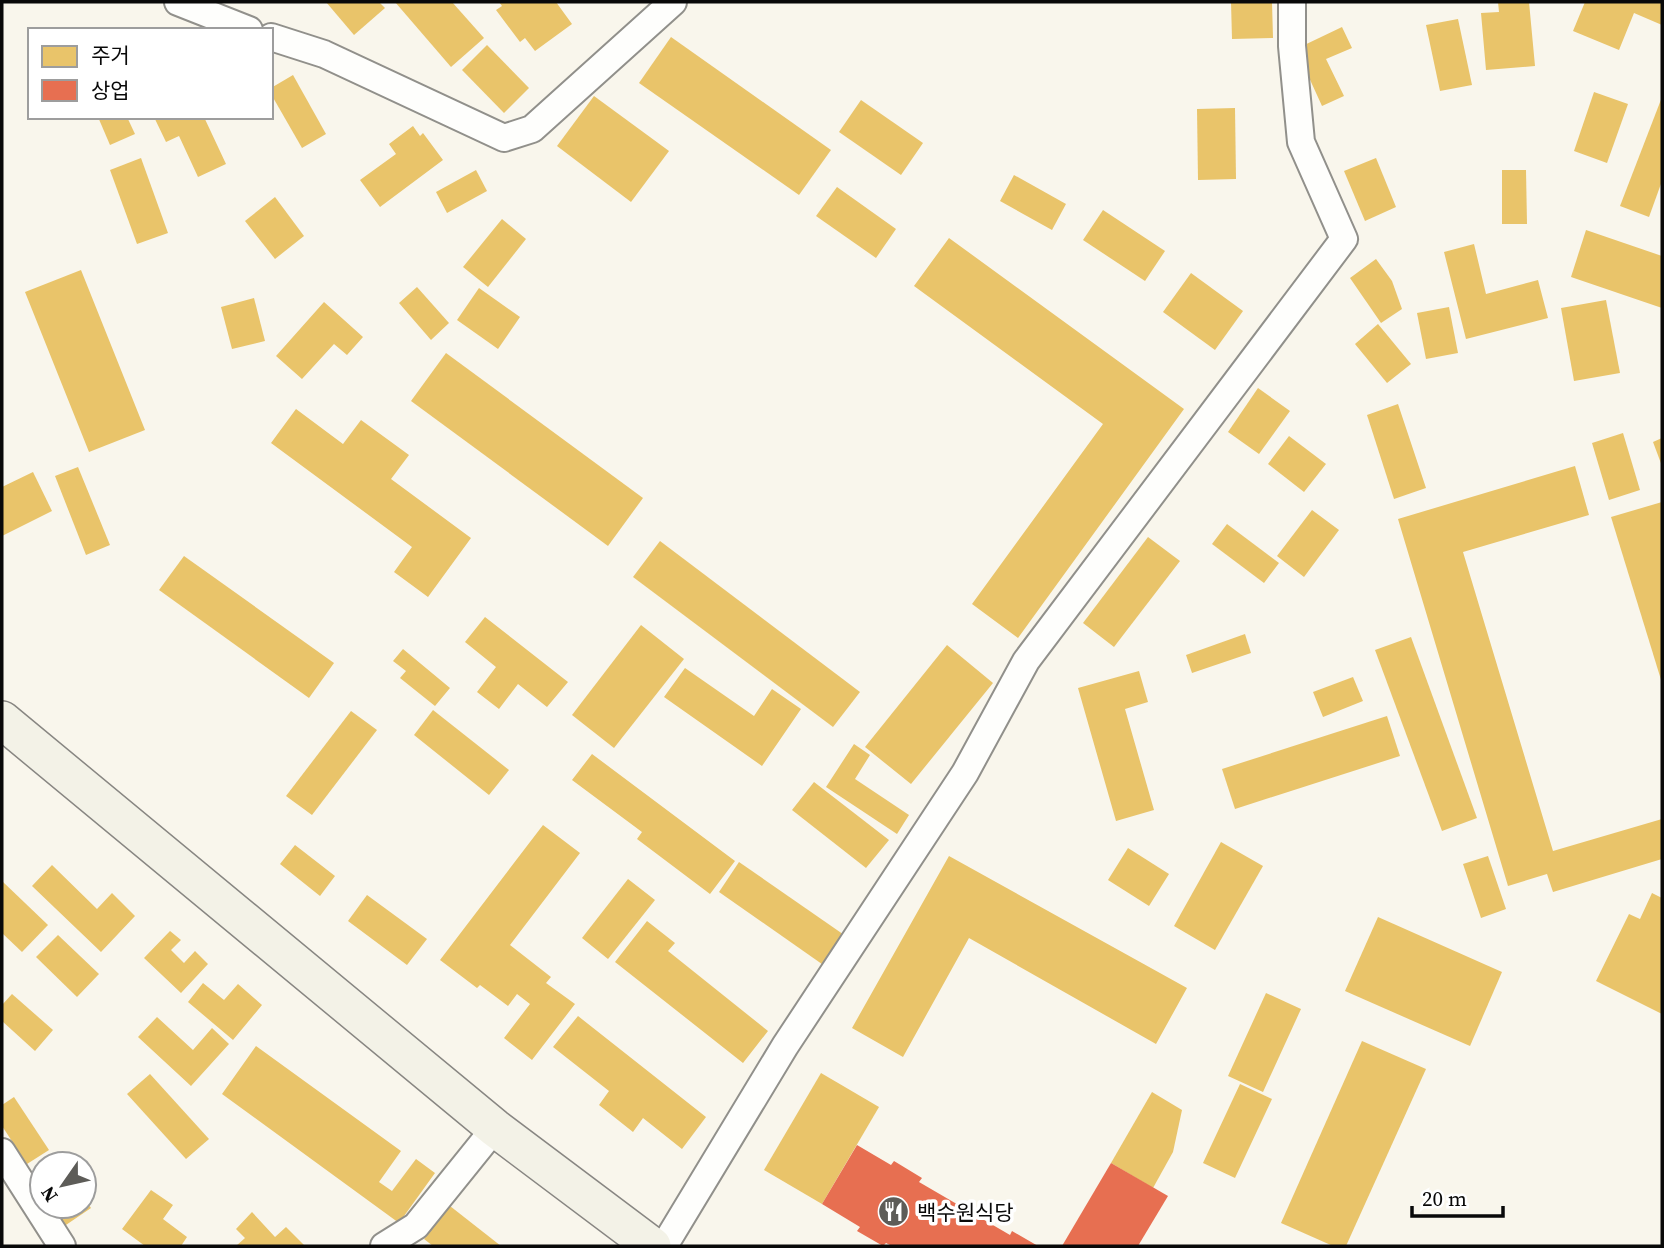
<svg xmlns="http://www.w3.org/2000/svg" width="1664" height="1248" font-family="'Source Serif 4','Noto Sans KR',serif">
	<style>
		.homes { fill: #e9c46a }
		.shops { fill: #e76f51 }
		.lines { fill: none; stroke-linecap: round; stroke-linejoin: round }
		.street-casing { stroke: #91908b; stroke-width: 30 }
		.secondary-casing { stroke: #888682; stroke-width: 40 }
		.street { stroke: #fefefc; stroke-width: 26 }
		.secondary { stroke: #f3f2e7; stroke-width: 37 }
		.labels { text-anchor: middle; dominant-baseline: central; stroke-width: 7; stroke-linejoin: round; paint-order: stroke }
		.poi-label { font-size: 21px; fill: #090909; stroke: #fff; text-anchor: start }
	</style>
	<rect width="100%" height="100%" fill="#f9f6ec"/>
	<g class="homes">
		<path d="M 326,2 L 379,2 L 385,8 L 354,35 Z"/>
		<path d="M 395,2 L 452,2 L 484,38 L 451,67 Z"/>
		<path d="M 499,2 L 556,2 L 572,24 L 535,51 L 525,38 L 520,42 L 496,10 L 502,6 Z"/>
		<path d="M 1231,2 L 1272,2 L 1273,38 L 1232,39 Z"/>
		<path d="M 1498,2 L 1529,2 L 1535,66 L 1486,70 L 1481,13 L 1499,12 Z"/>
		<path d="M 1585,2 L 1662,2 L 1662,25 L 1634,13 L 1619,50 L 1573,31 Z"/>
		<path d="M 1458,19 L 1472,85 L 1440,91 L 1426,25 Z"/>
		<path d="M 1342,27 L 1352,48 L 1326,59 L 1344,96 L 1322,106 L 1296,49 Z"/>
		<path d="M 671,37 L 831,150 L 799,195 L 639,83 Z"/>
		<path d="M 487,45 L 529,88 L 504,113 L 462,70 Z"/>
		<path d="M 293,75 L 326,134 L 302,148 L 271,94 L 271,88 Z"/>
		<path d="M 1594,92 L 1628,104 L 1607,163 L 1574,151 Z"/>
		<path d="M 594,96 L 669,151 L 631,202 L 557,146 Z"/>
		<path d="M 1662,97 L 1662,181 L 1649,217 L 1620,206 Z"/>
		<path d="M 861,100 L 923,143 L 901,175 L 839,132 Z"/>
		<path d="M 1235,108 L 1236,179 L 1198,180 L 1197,109 Z"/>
		<path d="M 98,117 L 127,117 L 135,134 L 110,145 Z"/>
		<path d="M 154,117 L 204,117 L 226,164 L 198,177 L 179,136 L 166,142 Z"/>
		<path d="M 413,126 L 420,136 L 423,133 L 443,160 L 380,207 L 360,180 L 396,154 L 389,144 Z"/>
		<path d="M 141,158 L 168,233 L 137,244 L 110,170 Z"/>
		<path d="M 1376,158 L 1396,207 L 1365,221 L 1344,171 Z"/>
		<path d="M 476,170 L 487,191 L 447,213 L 436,192 Z"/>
		<path d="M 1502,170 L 1526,170 L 1527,224 L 1502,224 Z"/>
		<path d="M 1014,175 L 1066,204 L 1052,230 L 1000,201 Z"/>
		<path d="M 837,187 L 896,229 L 876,258 L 816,216 Z"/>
		<path d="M 275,197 L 304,236 L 275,259 L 245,221 Z"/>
		<path d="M 1103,210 L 1165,251 L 1145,281 L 1083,240 Z"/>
		<path d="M 502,219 L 526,239 L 488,287 L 463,267 Z"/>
		<path d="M 1586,230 L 1662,256 L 1662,308 L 1571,277 Z"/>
		<path d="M 949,238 L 1184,409 L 1018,638 L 972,604 L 1103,424 L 914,286 Z"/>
		<path d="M 1474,244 L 1486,294 L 1538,280 L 1548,318 L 1466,339 L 1444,252 Z"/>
		<path d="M 1376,259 L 1392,281 L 1402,309 L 1381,323 L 1350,278 Z"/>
		<path d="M 81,270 L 145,430 L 89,452 L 25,292 Z"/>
		<path d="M 1191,273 L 1243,311 L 1215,350 L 1163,312 Z"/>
		<path d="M 417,287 L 449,323 L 431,340 L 399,303 Z"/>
		<path d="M 479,288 L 520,317 L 498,349 L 457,320 Z"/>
		<path d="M 254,298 L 265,341 L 232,349 L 221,307 Z"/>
		<path d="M 1606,300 L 1620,373 L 1574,381 L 1561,308 Z"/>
		<path d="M 324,302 L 363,337 L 347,355 L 334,344 L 302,379 L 276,356 Z"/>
		<path d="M 1449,307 L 1458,353 L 1426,359 L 1417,313 Z"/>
		<path d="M 1378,324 L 1411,364 L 1387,383 L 1355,344 Z"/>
		<path d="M 446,353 L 643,498 L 608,546 L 411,401 Z"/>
		<path d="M 1258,388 L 1290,411 L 1259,454 L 1228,432 Z"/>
		<path d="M 1398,404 L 1426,488 L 1394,499 L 1367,415 Z"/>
		<path d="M 296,409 L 343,444 L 361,420 L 409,455 L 391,479 L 471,538 L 428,597 L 394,572 L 412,547 L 271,443 Z"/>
		<path d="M 1623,433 L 1640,490 L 1609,500 L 1592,443 Z"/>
		<path d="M 1289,436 L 1326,464 L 1304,492 L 1268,464 Z"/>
		<path d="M 1662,438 L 1662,466 L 1653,442 Z"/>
		<path d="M 1575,466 L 1589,515 L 1463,552 L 1553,851 L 1662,819 L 1662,859 L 1553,892 L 1547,874 L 1508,886 L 1398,519 Z"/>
		<path d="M 78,467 L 110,545 L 86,555 L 55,476 Z"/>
		<path d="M 33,472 L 52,511 L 2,536 L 2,487 Z"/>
		<path d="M 1662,502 L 1662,683 L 1611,517 Z"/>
		<path d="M 1312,510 L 1339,530 L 1304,577 L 1277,556 Z"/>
		<path d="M 1227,524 L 1279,563 L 1264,583 L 1212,544 Z"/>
		<path d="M 1148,537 L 1180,561 L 1114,647 L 1083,623 Z"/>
		<path d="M 660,541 L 860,692 L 833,727 L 633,577 Z"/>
		<path d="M 184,556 L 334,663 L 309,698 L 159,590 Z"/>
		<path d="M 485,617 L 568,682 L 547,707 L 518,684 L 499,709 L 477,692 L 496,667 L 465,642 Z"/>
		<path d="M 641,625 L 684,659 L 614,748 L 572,715 Z"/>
		<path d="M 1245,634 L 1251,653 L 1192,673 L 1186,655 Z"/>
		<path d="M 1411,637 L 1477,818 L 1442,831 L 1375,650 Z"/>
		<path d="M 947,645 L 993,683 L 911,784 L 865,747 Z"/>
		<path d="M 403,649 L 450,688 L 435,706 L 400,678 L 406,671 L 393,661 Z"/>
		<path d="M 685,668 L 754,716 L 772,689 L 801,709 L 762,766 L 664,697 Z"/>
		<path d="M 1139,671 L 1148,702 L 1125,709 L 1154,810 L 1116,821 L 1078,688 Z"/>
		<path d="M 1353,677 L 1363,701 L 1323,717 L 1313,692 Z"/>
		<path d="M 433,710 L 509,770 L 489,795 L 414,735 Z"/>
		<path d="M 351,711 L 377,730 L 312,815 L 286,796 Z"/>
		<path d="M 1387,716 L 1400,756 L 1235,809 L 1222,769 Z"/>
		<path d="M 854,744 L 870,755 L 855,779 L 909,815 L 897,834 L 826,787 Z"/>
		<path d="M 592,754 L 735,861 L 710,894 L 637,839 L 642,832 L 572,780 Z"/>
		<path d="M 814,782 L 889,840 L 866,868 L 792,810 Z"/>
		<path d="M 543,825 L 580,853 L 510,945 L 551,977 L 546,983 L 575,1004 L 532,1060 L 504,1038 L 530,1004 L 517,994 L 508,1006 L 480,985 L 477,988 L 440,960 Z"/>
		<path d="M 1221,842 L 1263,866 L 1215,950 L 1174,926 Z"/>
		<path d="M 295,845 L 335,876 L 320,896 L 280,864 Z"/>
		<path d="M 1128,848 L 1169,874 L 1149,906 L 1108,880 Z"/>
		<path d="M 949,856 L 1187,988 L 1156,1044 L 969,938 L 903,1057 L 852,1028 Z"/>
		<path d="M 1488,856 L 1506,909 L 1481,918 L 1463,864 Z"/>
		<path d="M 739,862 L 850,939 L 829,969 L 719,892 Z"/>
		<path d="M 52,865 L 97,909 L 112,893 L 135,916 L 101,952 L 32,886 Z"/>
		<path d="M 628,879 L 655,900 L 608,959 L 582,938 Z"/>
		<path d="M 2,881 L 48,925 L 22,952 L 2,933 Z"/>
		<path d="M 1652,893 L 1662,898 L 1662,1014 L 1596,981 L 1629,914 L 1640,919 Z"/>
		<path d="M 367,895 L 427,939 L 407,965 L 348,921 Z"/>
		<path d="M 1378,917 L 1502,972 L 1470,1046 L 1345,991 Z"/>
		<path d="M 647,921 L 675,943 L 668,951 L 768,1031 L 743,1063 L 615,962 Z"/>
		<path d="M 170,931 L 181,940 L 171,950 L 184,963 L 195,951 L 208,964 L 181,993 L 144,958 Z"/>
		<path d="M 58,935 L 99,974 L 77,997 L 36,957 Z"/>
		<path d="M 203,983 L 224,1000 L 238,984 L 262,1005 L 233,1040 L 188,1002 Z"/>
		<path d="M 1266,993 L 1301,1009 L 1263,1092 L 1228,1076 Z"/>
		<path d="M 12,994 L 53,1030 L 35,1051 L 2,1021 L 2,1005 Z"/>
		<path d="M 578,1016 L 706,1117 L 682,1149 L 643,1118 L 633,1132 L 599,1105 L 609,1091 L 553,1047 Z"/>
		<path d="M 157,1017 L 193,1050 L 212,1028 L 229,1044 L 191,1086 L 138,1037 Z"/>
		<path d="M 1362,1041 L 1426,1069 L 1346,1246 L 1333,1246 L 1281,1223 Z"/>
		<path d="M 256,1046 L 401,1151 L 379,1182 L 392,1191 L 416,1159 L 435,1173 L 399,1223 L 222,1094 Z"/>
		<path d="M 821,1073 L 879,1107 L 822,1204 L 764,1170 Z"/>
		<path d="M 150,1074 L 209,1139 L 186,1159 L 127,1094 Z"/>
		<path d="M 1240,1084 L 1272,1099 L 1235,1178 L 1203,1163 Z"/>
		<path d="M 1152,1092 L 1182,1110 L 1173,1152 L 1153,1188 L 1111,1163 Z"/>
		<path d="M 14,1097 L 49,1150 L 27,1164 L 2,1126 L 2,1105 Z"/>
		<path d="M 42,1169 L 42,1202 L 26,1180 Z"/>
		<path d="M 151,1190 L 173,1205 L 163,1219 L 187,1237 L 181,1246 L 145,1246 L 122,1229 Z"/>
		<path d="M 84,1198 L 91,1208 L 60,1229 L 44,1206 L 84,1206 Z"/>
		<path d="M 450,1206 L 501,1246 L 433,1246 L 424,1239 Z"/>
		<path d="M 252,1212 L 275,1237 L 286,1227 L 305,1246 L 236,1246 L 245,1238 L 236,1229 Z"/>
	</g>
	<g class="shops">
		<path d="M 857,1145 L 891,1165 L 894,1161 L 922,1178 L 919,1182 L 1010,1235 L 1012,1231 L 1038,1246 L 892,1246 L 886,1243 L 883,1246 L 857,1231 L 860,1227 L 822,1204 Z"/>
		<path d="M 1111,1163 L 1168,1196 L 1138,1246 L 1062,1246 Z"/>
	</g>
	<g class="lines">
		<defs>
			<g id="street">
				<path d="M 178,2 L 249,30"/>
				<path d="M 271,37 L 324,54 L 504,138 L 532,129 L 673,2"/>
				<path d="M 2,1152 L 62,1246"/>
				<path d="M 384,1246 L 416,1226 L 495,1128"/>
				<path d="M 664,1246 L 785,1046 L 965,773 L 1026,661 L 1344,239 L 1301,142 L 1292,46 L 1292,2"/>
			</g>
			<path id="secondary" d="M 2,720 L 495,1128 L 652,1246"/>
		</defs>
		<use href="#street" class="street-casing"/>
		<use href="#secondary" class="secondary-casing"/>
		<use href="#street" class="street"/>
		<use href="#secondary" class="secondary"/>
	</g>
	<defs>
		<symbol id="restaurant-disc" viewBox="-11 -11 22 22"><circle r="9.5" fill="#5d5c58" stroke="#fff"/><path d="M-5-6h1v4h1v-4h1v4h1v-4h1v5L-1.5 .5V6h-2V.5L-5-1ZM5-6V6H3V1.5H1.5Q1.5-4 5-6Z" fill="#fff"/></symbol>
	</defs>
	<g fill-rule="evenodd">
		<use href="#restaurant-disc" x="876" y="1194" width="35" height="35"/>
	</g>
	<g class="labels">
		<g class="poi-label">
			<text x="917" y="1212">백수원식당</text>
		</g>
	</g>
	<rect width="1664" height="1248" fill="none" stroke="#090909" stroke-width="7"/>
	<rect x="28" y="28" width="245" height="91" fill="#ffffff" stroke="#9d9d9d" stroke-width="2"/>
	<rect x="42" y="46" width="35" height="21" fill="#e9c46a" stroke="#9d9d9d" stroke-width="2"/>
	<text x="91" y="63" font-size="21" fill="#090909">주거</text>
	<rect x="42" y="80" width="35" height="21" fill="#e76f51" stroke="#9d9d9d" stroke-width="2"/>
	<text x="91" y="98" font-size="21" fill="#090909">상업</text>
	<g transform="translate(63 1185) rotate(236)"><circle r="33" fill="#ffffff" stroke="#9d9d9d" stroke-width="2"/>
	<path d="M0-5L12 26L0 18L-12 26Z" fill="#5d5c58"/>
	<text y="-10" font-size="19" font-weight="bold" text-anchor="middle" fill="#090909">N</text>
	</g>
	<path d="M1412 1206v10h91v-10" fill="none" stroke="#090909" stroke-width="3.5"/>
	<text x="1422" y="1206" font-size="21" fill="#090909" stroke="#ffffff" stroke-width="5" paint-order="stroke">20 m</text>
</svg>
